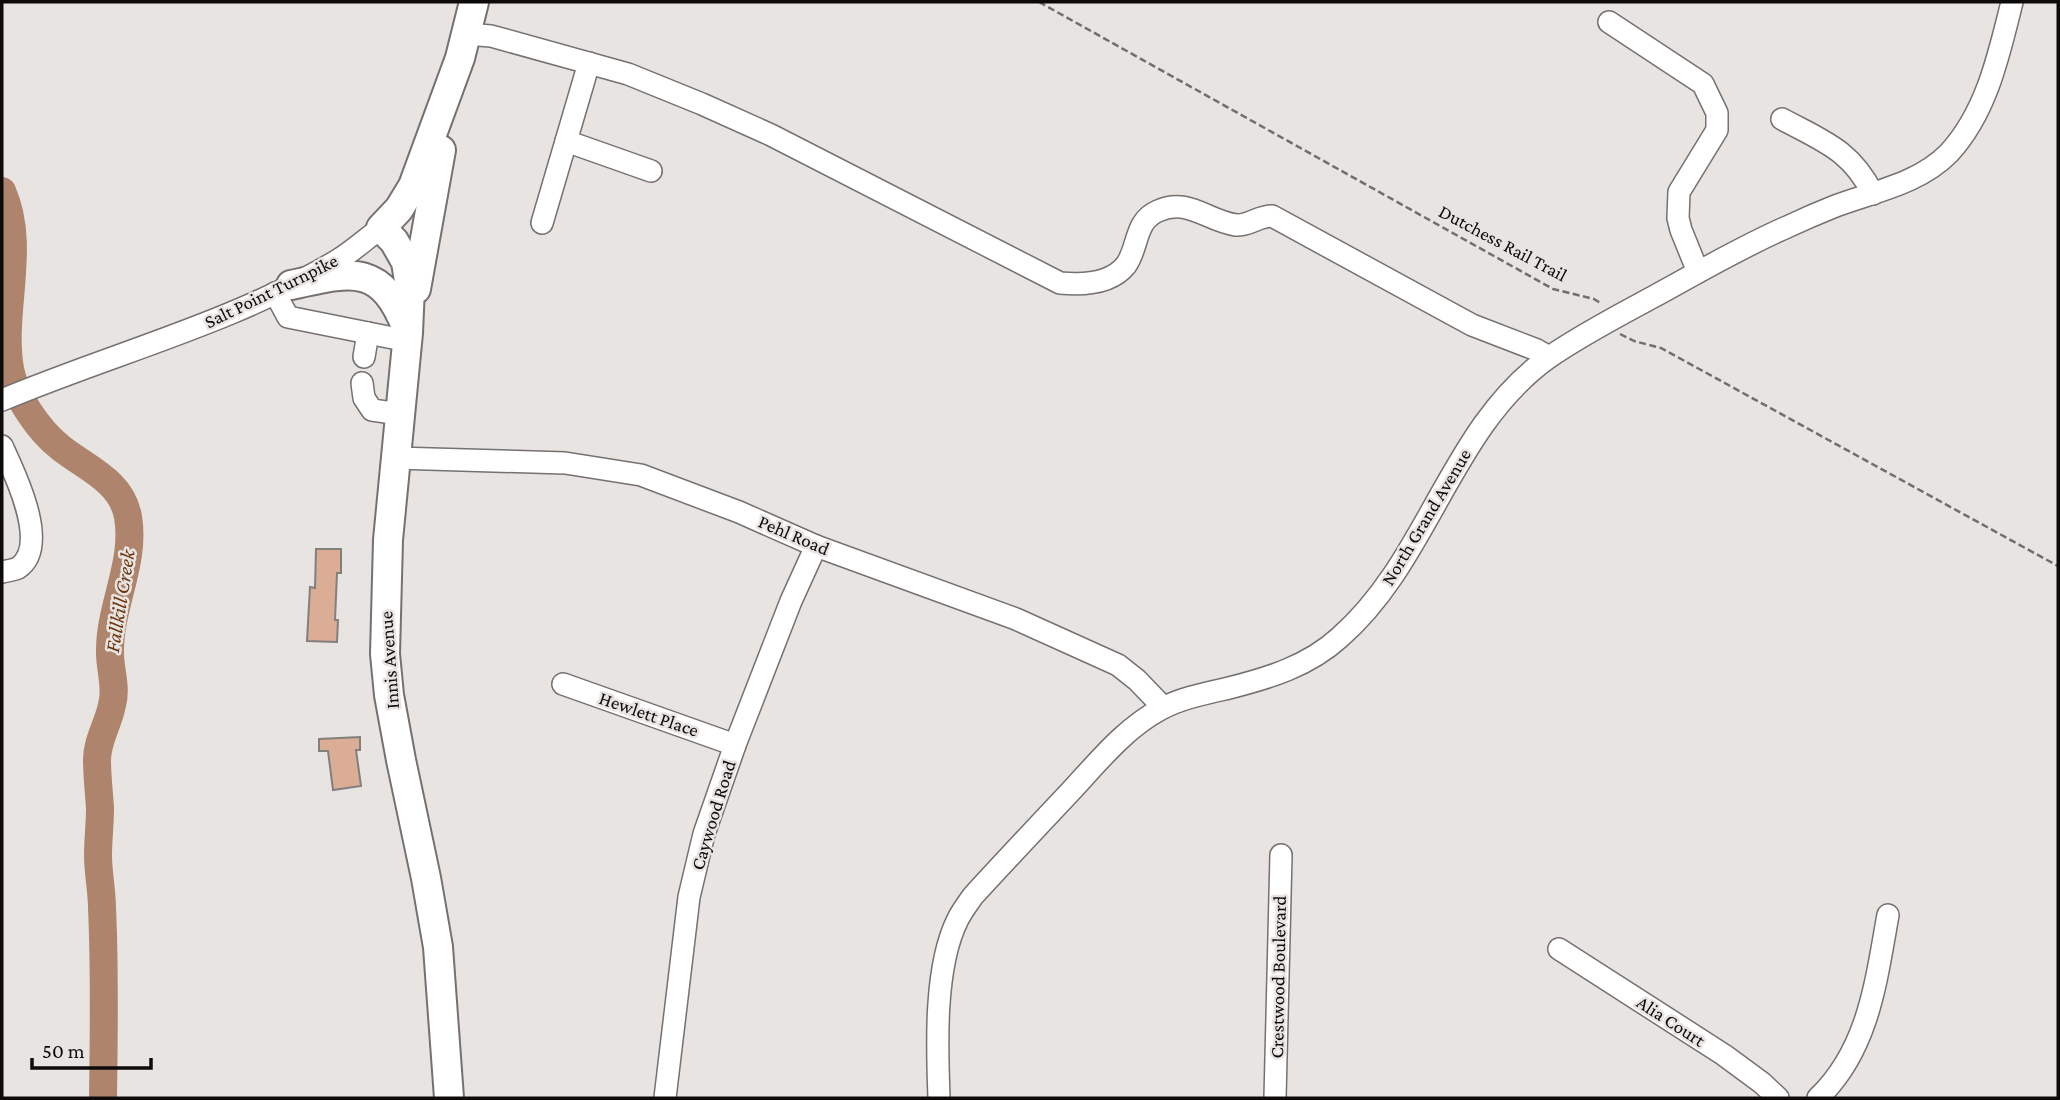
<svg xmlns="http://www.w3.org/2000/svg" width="2060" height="1100" font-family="'Crimson Pro',serif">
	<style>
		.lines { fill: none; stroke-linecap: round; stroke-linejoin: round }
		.river { stroke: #af846c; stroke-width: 28 }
		.building { fill: #dbad95; stroke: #837f7d; stroke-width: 2 }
		.minor-casing { stroke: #757170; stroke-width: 24 }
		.major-casing { stroke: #757170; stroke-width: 32 }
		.path { stroke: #716f6d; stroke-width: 2.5; stroke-dasharray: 7 3.5; stroke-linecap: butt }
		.minor { stroke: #fff; stroke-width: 21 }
		.major { stroke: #fff; stroke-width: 28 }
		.labels { text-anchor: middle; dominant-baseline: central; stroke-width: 5; stroke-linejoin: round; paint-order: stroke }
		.street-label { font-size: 19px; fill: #0c0b0a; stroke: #e8e4e2 }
		.water-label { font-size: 21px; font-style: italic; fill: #6c330d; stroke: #e8e4e2 }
	</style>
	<rect width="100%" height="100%" fill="#e8e4e2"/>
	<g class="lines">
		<path class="river" d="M 2,191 C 27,247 0,311 10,369 C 15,396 39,431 61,448 C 86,468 122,481 128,517 C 136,563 109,607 110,653 C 110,671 117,687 112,705 C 108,725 97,740 97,760 C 97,776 99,792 100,808 C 100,824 98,840 98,855 C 98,873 102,891 102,908 C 105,971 104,1035 103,1098"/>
	</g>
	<g class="building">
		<path d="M 316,549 L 341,549 L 341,573 L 337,573 L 335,620 L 338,620 L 337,642 L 307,641 L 310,587 L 315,588 Z"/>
		<path d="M 360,737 L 360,750 L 356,750 L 361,786 L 333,790 L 328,751 L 319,751 L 319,739 Z"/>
	</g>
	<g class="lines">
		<defs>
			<g id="minor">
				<path d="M 1609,22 L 1703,84 L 1717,113 L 1717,130 L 1679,192 L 1678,218 L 1681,230 L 1698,272"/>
				<path d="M 466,34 L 491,36 L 628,74 L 702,104 L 771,135 L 1060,283 C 1081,285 1111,284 1126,265 C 1139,247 1134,221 1158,211 C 1188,197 1207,221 1236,225 C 1249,226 1258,216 1272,216 L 1472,325 L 1537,350 L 1549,357"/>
				<path d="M 1782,119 C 1823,141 1851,150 1873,194"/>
				<path d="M 566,141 L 651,171"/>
				<path d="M 542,223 L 589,63"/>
				<path d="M 275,293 L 288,317 L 408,341"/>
				<path d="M 364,357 L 368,333"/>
				<path d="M 362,383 L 364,398 L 372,410 L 400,414"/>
				<path d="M 2,400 C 114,353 233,323 338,260 C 353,251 367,238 381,228"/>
				<path d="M 2,446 C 14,472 51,546 18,568 C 14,570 6,571 2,572"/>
				<path d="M 396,458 L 565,463 L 641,475 L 739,512 L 816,546 L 1016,619 L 1118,665 L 1137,680 L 1163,707"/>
				<path d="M 563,684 L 735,745"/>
				<path d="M 1559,949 L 1724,1055 L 1762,1083 L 1778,1098"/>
				<path d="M 665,1098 L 689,897 L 704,834 L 735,745 L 791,601 L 816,546"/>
				<path d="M 939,1098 C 937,1046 934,966 958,919 C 962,911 968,903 973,896 C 1005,861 1038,826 1071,791 C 1098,762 1125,728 1161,709 C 1181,698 1207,693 1229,688 C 1269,678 1308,666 1339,638 C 1429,560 1450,428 1548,358 C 1581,335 1618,316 1653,297 C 1697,273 1741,247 1787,227 C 1802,220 1818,213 1833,207 C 1872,192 1919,184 1949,153 C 1987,112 1999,54 2012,2"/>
				<path d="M 1275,1098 L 1281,855"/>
				<path d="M 1818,1098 C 1869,1049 1876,981 1888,915"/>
			</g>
			<g id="major">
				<path d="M 291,285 C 351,272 381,262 407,329"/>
				<path d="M 416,289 L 441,150"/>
				<path d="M 449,1098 L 438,947 L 426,878 L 401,760 L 389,695 L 385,654 L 388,540 L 408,333 L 410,287 L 406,262 L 394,241 L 381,228 L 399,209 L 413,186 L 460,58 L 474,2"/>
			</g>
		</defs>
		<use href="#minor" class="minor-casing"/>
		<use href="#major" class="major-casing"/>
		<g class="path">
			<path d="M 1039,2 L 1553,289 L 1594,299 L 1602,304"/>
			<path d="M 1620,334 L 1634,341 L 1661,348 L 2058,566"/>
		</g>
		<use href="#minor" class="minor"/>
		<use href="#major" class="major"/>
	</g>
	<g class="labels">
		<g class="street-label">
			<text transform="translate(1503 243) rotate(28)">Dutchess Rail Trail</text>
			<text transform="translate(271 291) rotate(-26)">Salt Point Turnpike</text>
			<text transform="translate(1426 517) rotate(-59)">North Grand Avenue</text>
			<text transform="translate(794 535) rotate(23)">Pehl Road</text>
			<text transform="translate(389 660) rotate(-94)">Innis Avenue</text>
			<text transform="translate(649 714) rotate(19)">Hewlett Place</text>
			<text transform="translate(713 815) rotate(-73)">Caywood Road</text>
			<text transform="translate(1278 977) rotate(-89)">Crestwood Boulevard</text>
			<text transform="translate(1671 1021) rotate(33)">Alia Court</text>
		</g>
		<g class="water-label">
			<text transform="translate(120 601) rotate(-81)">Fallkill Creek</text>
		</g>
	</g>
	<rect width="2060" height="1100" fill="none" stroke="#0c0b0a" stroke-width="7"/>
	<path d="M32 1058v10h119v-10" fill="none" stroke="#0c0b0a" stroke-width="3.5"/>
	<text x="42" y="1058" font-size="21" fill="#0c0b0a" stroke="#e8e4e2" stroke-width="5" paint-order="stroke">50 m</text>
</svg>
